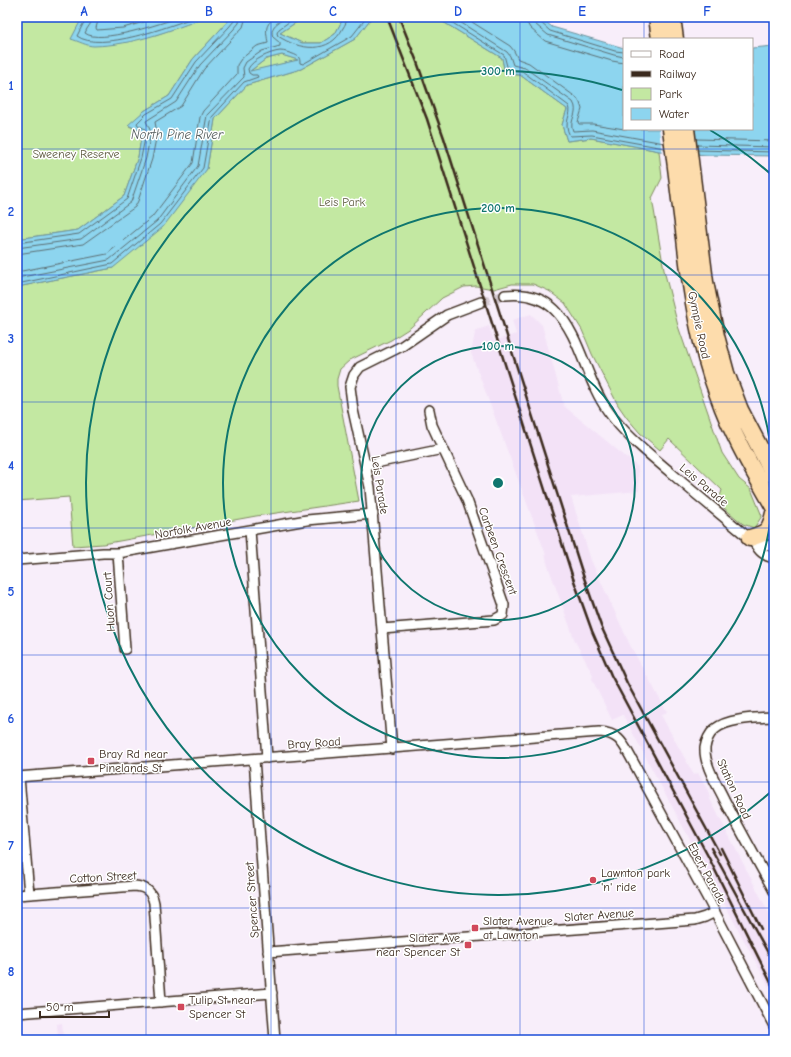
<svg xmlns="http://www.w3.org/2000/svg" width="791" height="1057" font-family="'Comic Neue',sans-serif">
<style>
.built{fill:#f3e2f7}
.green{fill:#c3e8a2;stroke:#7f8960}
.water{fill:#8dd5ef;stroke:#6c919b;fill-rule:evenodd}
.pier{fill:#f8eefa}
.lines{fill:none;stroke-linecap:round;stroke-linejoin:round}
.shore{stroke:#5c6e72;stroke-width:1}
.street-tunnel{stroke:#d2c7ce;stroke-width:9;stroke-dasharray:9 4.5;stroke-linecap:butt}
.street-casing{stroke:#3b2a1e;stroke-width:12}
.highway-casing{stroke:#3b2a1e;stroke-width:19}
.street{stroke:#fff;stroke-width:9}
.highway{stroke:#fddcac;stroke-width:16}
.rail{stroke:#3b2a1e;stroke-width:2.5}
.grid{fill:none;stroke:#1d4ed8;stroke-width:1;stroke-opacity:0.55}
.ring{fill:none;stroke:#0f766e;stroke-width:2}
.poi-dot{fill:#d1495b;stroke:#fff;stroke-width:1.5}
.labels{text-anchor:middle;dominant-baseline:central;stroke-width:3;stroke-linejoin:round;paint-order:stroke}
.park-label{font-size:12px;fill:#5d5a3f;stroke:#fff}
.street-label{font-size:12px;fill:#3b2a1e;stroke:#fff}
.poi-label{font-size:12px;fill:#3b2a1e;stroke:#fff;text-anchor:start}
.water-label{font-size:13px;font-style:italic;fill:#545d5d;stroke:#fff}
.centre{fill:#0f766e;stroke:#fff;stroke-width:2}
.ring-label{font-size:12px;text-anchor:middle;font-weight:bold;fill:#0f766e;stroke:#fff;stroke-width:3;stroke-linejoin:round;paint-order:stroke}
.neatline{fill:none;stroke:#1d4ed8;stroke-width:1.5}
.grid-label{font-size:13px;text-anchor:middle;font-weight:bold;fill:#1d4ed8}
</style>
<rect width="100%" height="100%" fill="#f8eefa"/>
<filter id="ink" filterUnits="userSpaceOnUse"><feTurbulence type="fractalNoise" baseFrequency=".025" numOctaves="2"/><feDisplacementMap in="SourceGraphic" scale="8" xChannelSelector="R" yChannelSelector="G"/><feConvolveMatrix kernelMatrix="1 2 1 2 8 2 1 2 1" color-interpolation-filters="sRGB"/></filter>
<g filter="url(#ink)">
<path class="built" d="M 531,314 L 542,325 L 564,406 L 638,467 L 639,491 L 571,497 L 591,560 L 630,645 L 667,712 L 661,715 L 694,775 L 698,773 L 708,791 L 710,799 L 774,923 L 774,996 L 623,715 L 612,720 L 592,679 L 593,675 L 575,641 L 547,563 L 545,552 L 471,353 L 475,333 L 474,331 L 489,326 L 494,341 L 516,334 L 512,320 Z
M 62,1023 L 64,1040 L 58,1040 L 57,1024 Z"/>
<path class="green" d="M 17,17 L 87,17 L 80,20 L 155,35 L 207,17 L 232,17 L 193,59 L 169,96 L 144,111 L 129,126 L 142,132 L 138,157 L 124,196 L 78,230 L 17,239 Z
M 304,17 L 344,17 L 335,34 L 321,43 L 302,43 L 280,33 Z
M 372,17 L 435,17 L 502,58 L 505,74 L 520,75 L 567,109 L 562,125 L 567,141 L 591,138 L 639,147 L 659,151 L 662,178 L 652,198 L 664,270 L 678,326 L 722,453 L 739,479 L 751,489 L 762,516 L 754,528 L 743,524 L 718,503 L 722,490 L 669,439 L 660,450 L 640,433 L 627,418 L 618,405 L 592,354 L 582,330 L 565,303 L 549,291 L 533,284 L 512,284 L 494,289 L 476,286 L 464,287 L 442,298 L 410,328 L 391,340 L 350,360 L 340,369 L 337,379 L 337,386 L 359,501 L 256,516 L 103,544 L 73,546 L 69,497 L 17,501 L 17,287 L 113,268 L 207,169 L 215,119 L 247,85 L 301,69 L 355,39 Z
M 282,55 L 299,60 L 249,72 L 266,59 Z"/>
<path class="water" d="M 87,17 L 207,17 C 171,30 134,45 94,46 C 87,46 78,41 71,39 L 81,20 Z
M 232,17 L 304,17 L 280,33 L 302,43 L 321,43 L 335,34 L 344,17 L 372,17 L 355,39 L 301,69 L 247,85 L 215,119 L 207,169 L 163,227 L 113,268 L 17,287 L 17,239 L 78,230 L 124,196 L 138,157 L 142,132 L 128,125 L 144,111 L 169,96 L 193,59 ZM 282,55 L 298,60 L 250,71 L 266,59 Z
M 435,17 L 540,17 L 552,27 L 624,48 L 624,129 L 752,129 L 752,48 L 774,46 L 774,156 L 707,155 L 659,151 L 639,147 L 591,138 L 567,141 L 562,125 L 567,109 L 520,75 L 505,74 L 502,58 Z"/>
<path class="pier" d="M 659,129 L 678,129 L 681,155 L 662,154 Z"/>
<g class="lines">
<path class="shore" d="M 88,17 L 87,20 L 83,24 L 77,36 C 100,53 170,26 195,17
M 93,17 C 92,24 87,27 85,33 C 99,45 162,23 180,17
M 99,17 L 96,28 L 97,30 L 123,28 L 161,17
M 296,17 L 279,29 L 277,33 L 278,36 C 299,50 330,55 343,28 C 345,25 347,21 348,17
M 443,17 L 504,55 L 508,70 L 522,71 L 569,106 C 573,115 562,121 570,136 L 592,135 L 664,148
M 452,17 L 507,52 L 510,56 L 513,65 L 525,68 L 573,102 C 580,113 568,120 573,131 L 592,130 L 664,143
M 464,17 L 510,46 L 514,51 L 518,59 L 529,63 L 577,98 L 580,103 L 582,109 L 578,122 L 579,124 L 593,124 L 624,129
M 527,17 L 527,23 L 530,28 L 545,41 L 612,61 L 624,63
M 533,17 L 535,24 L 548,35 L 614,55 L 624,57
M 538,17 L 539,21 L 550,31 L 615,51 L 624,52
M 696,139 L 774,141
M 697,145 L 774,147
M 698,150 L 774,152
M 17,243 L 79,234 L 127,199 L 141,158 L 146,133 L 145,129 L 138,125 L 137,123 L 146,114 L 172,99 L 196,62 L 229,27 L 234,21 L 235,17
M 17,248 L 81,239 L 131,202 L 146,158 L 151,132 L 146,121 L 176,102 L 200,65 L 233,30 L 239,23 L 240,17
M 17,254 L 83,244 L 135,207 L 138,201 L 152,159 L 157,133 L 155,122 L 181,106 L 204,69 L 243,27 L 246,17
M 17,272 L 107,254 L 152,217 L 193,163 L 200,117 L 203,111 L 237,74 L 237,65 L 241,59 L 257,46 L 268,43 C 266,30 264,25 276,17
M 17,278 L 109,260 L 157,221 L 198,166 L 207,115 L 244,77 L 243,68 L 246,62 L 262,51 L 280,46 L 280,43 L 273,37 C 269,26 279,22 287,17
M 17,284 L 112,264 L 160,224 L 203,168 L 212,117 L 244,82 L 258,77 L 257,75 L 252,75 L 249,73 L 248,69 C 252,60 270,52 280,51 C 285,51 289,53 293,54 C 298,56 300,57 300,63 L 303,64 L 352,36 L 367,17"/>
<path class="street-tunnel" d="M 481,302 L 505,295"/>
<g class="street-casing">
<path id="street" d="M 505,295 C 523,293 541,296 555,310 C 581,336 586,381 608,411 C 625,435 648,453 670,472 C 698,496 726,519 754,542 C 759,551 764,556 774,558
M 366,465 L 443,449
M 250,530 L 267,758
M 754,542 L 774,547
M 118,553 L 125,649
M 17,560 L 103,553 L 118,553 L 307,520 L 373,514
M 382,629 L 494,620 L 503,615 L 504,605 L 467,500 L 432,425 L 429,410
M 774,717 C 757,718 728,718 715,729 C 710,733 706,741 705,748 C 704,765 717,784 724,799 C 740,830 757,860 774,891
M 392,749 L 370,487 L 353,410 L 350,387 L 354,375 L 360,367 L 402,346 L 447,315 L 481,302
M 254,759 L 275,1040
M 17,777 L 599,732 C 617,733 622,741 630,756 L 709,901 L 774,1026
M 19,777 L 29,894
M 17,895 L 135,886 C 146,887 152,892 154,903 L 161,1002
M 268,952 L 695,920 L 705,917 L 715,912
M 17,1013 L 272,993"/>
</g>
<g class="highway-casing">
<path id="highway" d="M 657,17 L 660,39
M 672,17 L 675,39
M 671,129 C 676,165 680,202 685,238 C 691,292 699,344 718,395 C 732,435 753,470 774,507
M 686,129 L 705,282 L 716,336 L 726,373 L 740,410 L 774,475
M 750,538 C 767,533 770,531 774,513"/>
</g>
<use href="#street" class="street"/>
<use href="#highway" class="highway"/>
<path class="rail" d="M 387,17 L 427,119 L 573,578 L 592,631 L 611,675 L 709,858 L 774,989
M 399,17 L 417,62 L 444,138 L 583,575 L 601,626 L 627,683 L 720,854
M 711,848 L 774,964
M 721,848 L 761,929"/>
</g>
</g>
<path class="grid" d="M 146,17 L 146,1040M 271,17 L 271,1040M 396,17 L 396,1040M 520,17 L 520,1040M 644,17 L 644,39M 644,129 L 644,1040M 17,149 L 774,149M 17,275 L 774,275M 17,402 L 774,402M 17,528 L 774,528M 17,655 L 774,655M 17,782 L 774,782M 17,908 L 774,908"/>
<g class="ring">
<circle cx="498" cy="483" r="137"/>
<circle cx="498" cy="483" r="275"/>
<path d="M774 789A412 412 0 1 1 622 90M710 130A412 412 0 0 1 774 177"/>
</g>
<g class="poi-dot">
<rect x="87" y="757" width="8" height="8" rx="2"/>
<circle cx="593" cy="880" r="4"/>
<rect x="471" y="924" width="8" height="8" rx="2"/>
<rect x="464" y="941" width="8" height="8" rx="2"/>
<rect x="177" y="1003" width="8" height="8" rx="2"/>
</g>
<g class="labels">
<g class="park-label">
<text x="76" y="154">Sweeney Reserve</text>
<text x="342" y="202">Leis Park</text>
</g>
<g class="street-label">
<text transform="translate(699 325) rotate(78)">Gympie Road</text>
<text transform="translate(380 485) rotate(81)">Leis Parade</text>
<text transform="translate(704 485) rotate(40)">Leis Parade</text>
<text transform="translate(193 528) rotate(-10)">Norfolk Avenue</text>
<text transform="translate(498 551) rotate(70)">Carbeen Crescent</text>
<text transform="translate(109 602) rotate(-94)">Huon Court</text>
<text transform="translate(314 743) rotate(-4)">Bray Road</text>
<text transform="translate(734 789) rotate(65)">Station Road</text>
<text transform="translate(707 873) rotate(62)">Ebert Parade</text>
<text transform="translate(103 877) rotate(-3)">Cotton Street</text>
<text transform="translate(252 900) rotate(-94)">Spencer Street</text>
<text transform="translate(599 915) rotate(-4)">Slater Avenue</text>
</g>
<g class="poi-label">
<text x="99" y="754">Bray Rd near<tspan x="99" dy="14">Pinelands St</tspan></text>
<text x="601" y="873">Lawnton park<tspan x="601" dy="14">'n' ride</tspan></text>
<text x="483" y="921">Slater Avenue<tspan x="483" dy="14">at Lawnton</tspan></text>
<text x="460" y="938" text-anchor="end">Slater Ave<tspan x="460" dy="14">near Spencer St</tspan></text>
<text x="189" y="1000">Tulip St near<tspan x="189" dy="14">Spencer St</tspan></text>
</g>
<g class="water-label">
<text x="177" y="134">North Pine River</text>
</g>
</g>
<circle cx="498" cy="483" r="6" class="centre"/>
<g class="ring-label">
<text x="498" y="75">300 m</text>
<text x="498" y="212">200 m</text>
<text x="498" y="350">100 m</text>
</g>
<rect width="791" height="1057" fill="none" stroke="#fff" stroke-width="44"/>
<rect x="623" y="38" width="130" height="92" fill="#ffffff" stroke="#b1aaa5"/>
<rect x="631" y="51" width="20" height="6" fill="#ffffff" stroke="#b1aaa5"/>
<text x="659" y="58" font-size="12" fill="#3b2a1e">Road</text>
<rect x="631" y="71" width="20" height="6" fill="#3b2a1e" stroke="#b1aaa5"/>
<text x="659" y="78" font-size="12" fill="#3b2a1e">Railway</text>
<rect x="631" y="88" width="20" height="12" fill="#c3e8a2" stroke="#b1aaa5"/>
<text x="659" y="98" font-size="12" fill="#3b2a1e">Park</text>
<rect x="631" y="108" width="20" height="12" fill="#8dd5ef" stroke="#b1aaa5"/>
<text x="659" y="118" font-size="12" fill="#3b2a1e">Water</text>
<path d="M40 1011v6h69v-6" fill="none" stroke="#3b2a1e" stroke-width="2"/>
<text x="46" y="1011" font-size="12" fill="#3b2a1e" stroke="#ffffff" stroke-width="3" paint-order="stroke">50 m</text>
<rect x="22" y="22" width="747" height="1013" class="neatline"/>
<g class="grid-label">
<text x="84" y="16">A</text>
<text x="209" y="16">B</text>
<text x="333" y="16">C</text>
<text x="458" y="16">D</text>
<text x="582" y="16">E</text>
<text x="707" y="16">F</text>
<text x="11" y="90">1</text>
<text x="11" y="216">2</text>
<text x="11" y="343">3</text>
<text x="11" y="470">4</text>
<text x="11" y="596">5</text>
<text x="11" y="723">6</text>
<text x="11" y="850">7</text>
<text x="11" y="976">8</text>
</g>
</svg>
